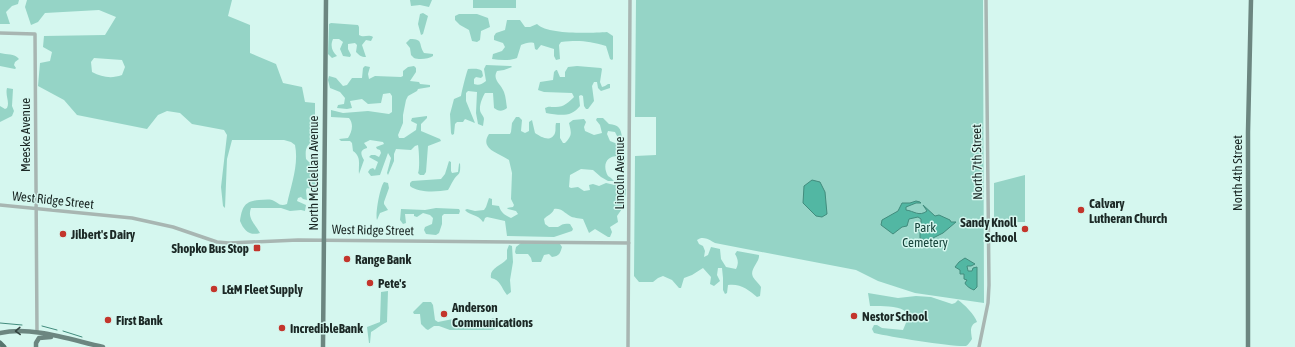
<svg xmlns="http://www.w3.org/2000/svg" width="1295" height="347" font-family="'Asap Condensed',sans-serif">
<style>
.green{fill:#95d4c6;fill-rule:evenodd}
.water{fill:#52b7a3;stroke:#428c7d}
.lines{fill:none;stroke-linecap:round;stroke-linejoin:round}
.stream{stroke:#428c7d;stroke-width:1}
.minor{stroke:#a8b6b2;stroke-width:3.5}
.major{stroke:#6c8680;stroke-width:4.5}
.highway{stroke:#57756e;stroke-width:5}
.oneway{stroke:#334440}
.poi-dot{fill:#c3352c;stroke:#d5f7ef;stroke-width:1.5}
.labels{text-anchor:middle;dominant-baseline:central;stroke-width:3;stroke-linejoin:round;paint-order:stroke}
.street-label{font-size:13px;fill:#1b2825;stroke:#d5f7ef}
.poi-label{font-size:13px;font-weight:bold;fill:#1b2825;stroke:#d5f7ef;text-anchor:start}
.park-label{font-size:13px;fill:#19463d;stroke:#d5f7ef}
</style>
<rect width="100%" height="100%" fill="#d5f7ef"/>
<path class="green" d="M 0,0 L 19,0 L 18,4 L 12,6 L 6,12 L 10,24 L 0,24 Z
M 27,0 L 232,0 L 228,16 L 250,25 L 250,53 L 276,64 L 283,83 L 302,87 L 305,102 L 315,103 L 315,140 C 306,145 305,149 306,159 L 309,162 L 317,164 C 322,170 317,176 315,182 L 317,186 L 317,190 L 307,188 L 306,190 L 307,200 L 303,199 L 301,197 L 298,198 L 297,201 L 306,205 L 305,211 L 301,210 L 290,211 L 281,208 L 251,208 C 247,218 255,224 260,233 C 250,236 244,231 240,221 C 242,208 244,201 259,200 C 263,200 268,199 272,200 C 278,202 279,207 287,204 C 291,185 299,165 295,145 L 291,142 L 284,140 L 232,140 L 227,159 L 225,208 L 223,206 L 221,187 L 227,135 L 224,130 L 192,124 L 180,113 L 167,111 L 158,115 L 147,129 L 77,115 L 64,100 L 38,86 L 40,63 L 50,61 L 52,52 L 43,47 L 44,36 L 105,35 L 116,17 L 99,10 L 45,13 L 38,22 L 31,25 L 25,7 ZM 94,58 L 122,60 L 125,67 L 122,75 C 111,79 102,77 92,72 L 91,62 Z
M 410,0 L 432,0 L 429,7 L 420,5 L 411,6 Z
M 473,0 L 516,0 L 516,8 L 473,8 Z
M 636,0 L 983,0 L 984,303 L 915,293 L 878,281 L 856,270 L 715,243 C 710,240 703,235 697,240 L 699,244 L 703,246 L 705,251 L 704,257 L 708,255 L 711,247 L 720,249 L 721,259 L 726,267 L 736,269 C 739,263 738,259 735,254 L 737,251 L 759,255 C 760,262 749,269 753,277 C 755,280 759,284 761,287 L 760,296 L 757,297 C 749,290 740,283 728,285 L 727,293 L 725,294 L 723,290 L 723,278 L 722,268 L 718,268 L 717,275 L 720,281 L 714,286 L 710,284 L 711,277 L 703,268 L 692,275 L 684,278 L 681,288 L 679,288 L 672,280 L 663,276 L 658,278 L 653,282 L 639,282 L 634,276 L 635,156 L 656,155 L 656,117 L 635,117 Z
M 423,13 L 428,16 L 423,34 L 421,35 L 418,24 L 420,14 Z
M 459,14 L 477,14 L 488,18 L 490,27 L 481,31 L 480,40 L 477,42 L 472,41 L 469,30 L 460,25 L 455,20 L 455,16 Z
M 507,20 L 520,20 L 525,27 L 530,27 L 537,24 C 548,35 591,33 607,32 L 613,36 L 613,59 L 612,60 L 610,59 L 606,46 C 589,41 579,40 561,42 L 559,45 L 560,59 L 556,60 L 554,56 L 554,49 L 541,45 L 537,50 L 535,49 L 534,43 C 529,42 526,43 521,45 L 517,58 C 509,61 500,60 492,59 L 493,54 L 502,51 L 505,47 L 503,43 L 494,40 L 494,36 L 496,33 L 505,30 Z
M 331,23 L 358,25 L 359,27 L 359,35 C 364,38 368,34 373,37 L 371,41 L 366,40 L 362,45 L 366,57 C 361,57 359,55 356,52 L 357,45 L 355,43 L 348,44 L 348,49 L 351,55 L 350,57 L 343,56 L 340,49 L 343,42 L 339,39 L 333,39 C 330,46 332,51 337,56 L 332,58 L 328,54 L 329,24 Z
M 410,39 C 424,39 418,44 424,53 L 433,54 L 433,56 C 429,59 419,60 414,58 L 411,55 L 410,48 L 406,43 Z
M 0,53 C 7,55 14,53 19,59 L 15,62 L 14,65 L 16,68 L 15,69 L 0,66 Z
M 486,65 L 511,66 L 512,67 L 504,70 L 497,71 C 492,80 501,84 504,92 C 506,97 506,103 507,108 C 502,112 498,111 494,108 L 493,93 L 485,93 C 482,98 478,108 481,113 C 482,115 484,117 484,119 L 483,126 L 478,124 L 476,113 L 477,92 L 468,91 L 466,93 L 466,101 L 475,123 L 465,119 L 463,122 L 457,122 L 455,124 L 454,134 L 452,135 L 451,133 L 450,114 L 454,99 L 461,96 C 462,90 466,74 468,69 C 474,69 478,68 482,71 L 483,76 L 481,78 L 476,77 L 474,79 L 474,84 C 479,86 482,84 486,81 L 484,69 Z
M 365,66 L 370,67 L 368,74 L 369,79 L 375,76 L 401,77 L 403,76 L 403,71 L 408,67 L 414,66 L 416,68 L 416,72 L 410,81 L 419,82 L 420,84 L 430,85 L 430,87 L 418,89 L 417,91 L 408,96 L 406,100 L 403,115 L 403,123 L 398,135 L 399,138 L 404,138 L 416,130 L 417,124 L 411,121 L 412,118 L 427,116 L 427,118 L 421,124 L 421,131 L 440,139 L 441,141 L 428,146 L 426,172 L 424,175 L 420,175 L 418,173 C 420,169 419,150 418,145 L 415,146 L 411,150 L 396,149 L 394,154 L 394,161 L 388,175 L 387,173 L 391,158 L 388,153 L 380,175 L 371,176 L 368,172 L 370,169 L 373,168 L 375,170 L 378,162 L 369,157 L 371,155 L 375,155 L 379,157 L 381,153 L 380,150 L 377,149 L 376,147 L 384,144 L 383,142 L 370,140 L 364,143 L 367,147 L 367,148 C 359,150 361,155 364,160 L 359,174 C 358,165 362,157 353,151 L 352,143 L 350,141 L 341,141 L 339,139 L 348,138 C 352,132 354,124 349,118 L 331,117 L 331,110 L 343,113 L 368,111 L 389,114 L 392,112 L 392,96 L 390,93 L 383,94 L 381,103 L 368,104 L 362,99 L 350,101 L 352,108 L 347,109 L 337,108 L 338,105 L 344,104 L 345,98 L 340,92 L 330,88 L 328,80 L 329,76 L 336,78 L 343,86 L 347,85 L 352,78 L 362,78 L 363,68 Z
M 577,66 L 601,68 L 602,69 L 600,82 L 602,87 L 605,86 L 608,84 L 610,84 L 610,88 L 601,91 L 598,88 L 597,82 L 594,82 L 592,86 L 594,101 L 588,109 L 586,109 L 584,106 L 583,96 L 581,95 L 579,96 L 580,106 C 571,118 559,115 546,113 L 545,108 C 549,106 550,107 554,107 C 563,108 569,102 574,97 L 572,93 L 544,92 L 538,90 L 540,82 L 553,80 L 554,72 L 556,70 L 557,70 L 560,77 L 565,77 L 565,72 L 568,67 Z
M 7,88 L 13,89 L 12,106 L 14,111 L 12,116 L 0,122 L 0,106 L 5,109 L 7,108 C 10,102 5,96 7,88 Z
M 516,117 L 519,117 L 522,120 L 521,131 L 525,133 L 529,131 L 529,122 L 532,120 L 535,133 C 541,137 551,143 555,133 C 556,130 555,127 556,123 L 560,123 L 560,138 L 563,143 L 565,143 C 573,135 571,132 569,123 L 573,120 L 584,119 L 586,122 L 584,127 L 585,131 L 594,135 L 602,133 L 600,125 L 596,120 L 597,118 L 603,118 L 609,124 C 619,125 621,128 622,138 L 618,138 L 615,132 L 608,131 L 607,134 L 610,141 L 620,145 L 624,149 L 625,161 L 624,170 L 621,169 L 620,156 C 606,155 602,165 608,176 L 611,178 L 614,181 L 608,181 L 601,177 L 593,170 L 581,169 L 570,175 L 569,187 L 571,188 L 578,187 L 584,191 L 590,190 L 589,185 L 593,184 L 599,186 L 606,183 L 624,187 L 626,190 L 624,206 L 617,216 L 618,222 L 610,227 L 612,232 L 610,237 L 608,237 L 595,229 L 589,233 L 583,219 C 579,218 573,218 570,216 C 564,213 562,208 554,209 C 553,214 547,215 544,219 L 545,224 L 549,227 L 558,227 C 562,224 565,223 570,224 L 573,229 L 572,231 L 554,237 L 507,236 L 505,221 L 487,217 L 485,218 L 484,221 L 483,222 C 478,214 470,216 465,210 L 467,209 L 475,211 L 484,210 L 486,207 L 489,198 L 492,199 L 492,205 L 499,206 C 501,213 505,215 511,218 L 518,214 L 516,211 L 508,209 L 507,208 L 513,207 L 514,205 L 511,199 L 512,173 L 509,160 C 499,153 479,149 489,134 L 510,134 L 511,132 L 512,123 Z
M 449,161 L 451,162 L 451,171 L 452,173 L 458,172 L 459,164 L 460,163 C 461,177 458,172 453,181 C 451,184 450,187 448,190 C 437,192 418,193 410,186 L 410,183 L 412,181 L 441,179 L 445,174 Z
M 1025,175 L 1025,222 L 994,222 L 994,183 Z
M 384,182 L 388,183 L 389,188 L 384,202 L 384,204 L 388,210 L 380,213 L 377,220 C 375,214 380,187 384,182 Z
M 436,208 L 459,209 L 460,211 L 459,214 L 444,214 L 442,216 L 442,224 L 439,233 L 436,235 L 426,234 L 424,230 L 425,227 L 432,224 L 433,218 L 430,215 L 423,213 L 417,217 L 414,216 L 414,214 L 405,214 L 406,223 L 403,224 L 400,220 L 401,209 L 425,210 Z
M 521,243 L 560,244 L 562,247 C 560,254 559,256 552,257 L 549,254 L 544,255 L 541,262 L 532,262 L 531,258 L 528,254 L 516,254 L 515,252 L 516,247 Z
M 509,245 L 512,246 L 513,262 L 510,280 L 511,292 L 507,295 C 501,288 501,280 491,278 C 489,268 501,266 507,259 L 507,250 Z
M 388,291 L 387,322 C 380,325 377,329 371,332 L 370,343 L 369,343 L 367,327 L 380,322 L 381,292 Z
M 868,293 L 898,298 L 916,296 L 931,297 L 952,304 L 955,303 L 958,300 C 964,304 975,315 977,322 C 969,325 971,332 972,339 C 970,342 968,345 966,346 C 953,347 891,337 874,333 L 872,329 L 874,325 L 877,325 L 882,328 L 903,330 L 908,318 C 907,316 907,313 906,312 C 900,305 877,306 870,306 Z
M 423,302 L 431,302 L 433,305 L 435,320 L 438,322 L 458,318 L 464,323 L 483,323 L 493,318 L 497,320 L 496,327 L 495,329 L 492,330 L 450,330 L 439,326 L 434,326 L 428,330 L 426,329 L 421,324 L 420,314 L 414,314 L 413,312 Z"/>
<path class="water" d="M 812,180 L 820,182 L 825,192 L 827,214 L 822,217 L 816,216 L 803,203 L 804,186 Z
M 916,201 L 920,202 L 921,203 L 916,203 L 906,207 L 906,210 C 914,211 919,217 927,211 L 923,205 L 935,216 L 939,215 L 950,220 L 951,222 L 956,222 L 943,233 L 927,241 L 920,238 L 920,231 L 916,228 L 921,223 L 921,219 L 918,217 L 909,219 L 907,226 L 902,227 L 893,234 L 881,225 L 882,220 L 898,211 L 902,203 L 910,203 Z
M 965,258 L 975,264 L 971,266 L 967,266 L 968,271 L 972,271 L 973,268 L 977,267 L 977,287 L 974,290 C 971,289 966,286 965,283 L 967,280 L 964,279 L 964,274 L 960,274 L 960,270 L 955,267 L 959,262 Z"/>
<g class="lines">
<path class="stream" d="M 0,323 L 22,325
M 42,326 L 57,330
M 63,331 L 82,337"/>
<path class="minor" d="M 0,33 L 35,34 L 37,332
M 0,205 L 132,218 L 173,227 L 217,242 L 229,243 L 298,240 L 629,243
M 628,347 L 630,0
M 979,347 L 988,303 L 989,285 L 986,0"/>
<path class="major" d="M 0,333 C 33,326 71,340 103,347
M 36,347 L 36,343 L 39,338 L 51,337
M 323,347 L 326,0
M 1248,347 L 1248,132 L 1251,0"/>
<path class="highway" d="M 0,343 L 4,347"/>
</g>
<defs><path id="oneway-chevron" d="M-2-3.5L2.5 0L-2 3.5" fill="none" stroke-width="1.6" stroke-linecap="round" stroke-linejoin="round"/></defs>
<use class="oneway" href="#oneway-chevron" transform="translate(18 331) rotate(178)"/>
<g class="poi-dot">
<circle cx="1081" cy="210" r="4"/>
<circle cx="1025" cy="229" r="4"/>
<circle cx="63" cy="234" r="4"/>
<rect x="253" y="244" width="8" height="8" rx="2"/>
<circle cx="347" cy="259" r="4"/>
<circle cx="370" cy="283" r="4"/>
<circle cx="214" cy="289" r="4"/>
<circle cx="444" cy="314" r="4"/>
<circle cx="854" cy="316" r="4"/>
<circle cx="108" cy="320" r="4"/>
<circle cx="282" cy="328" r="4"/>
</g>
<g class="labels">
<g class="street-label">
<text transform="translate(25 135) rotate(-90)">Meeske Avenue</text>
<text transform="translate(977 162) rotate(-91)">North 7th Street</text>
<text transform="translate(313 173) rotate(-90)">North McClellan Avenue</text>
<text transform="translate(619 173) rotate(-90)">Lincoln Avenue</text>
<text transform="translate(1237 173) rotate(-90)">North 4th Street</text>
<text transform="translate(53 200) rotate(6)">West Ridge Street</text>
<text transform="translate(373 230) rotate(1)">West Ridge Street</text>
</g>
<g class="poi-label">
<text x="1089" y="203">Calvary<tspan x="1089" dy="15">Lutheran Church</tspan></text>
<text x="1017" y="222" text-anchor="end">Sandy Knoll<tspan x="1017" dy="15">School</tspan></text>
<text x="71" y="234">Jilbert's Dairy</text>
<text x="249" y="248" text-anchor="end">Shopko Bus Stop</text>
<text x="355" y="259">Range Bank</text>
<text x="378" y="283">Pete's</text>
<text x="222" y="289">L&amp;M Fleet Supply</text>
<text x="452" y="307">Anderson<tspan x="452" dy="15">Communications</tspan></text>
<text x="862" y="316">Nestor School</text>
<text x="116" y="320">First Bank</text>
<text x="290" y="328">IncredibleBank</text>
</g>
<g class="park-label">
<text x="925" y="227">Park<tspan x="925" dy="15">Cemetery</tspan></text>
</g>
</g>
</svg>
